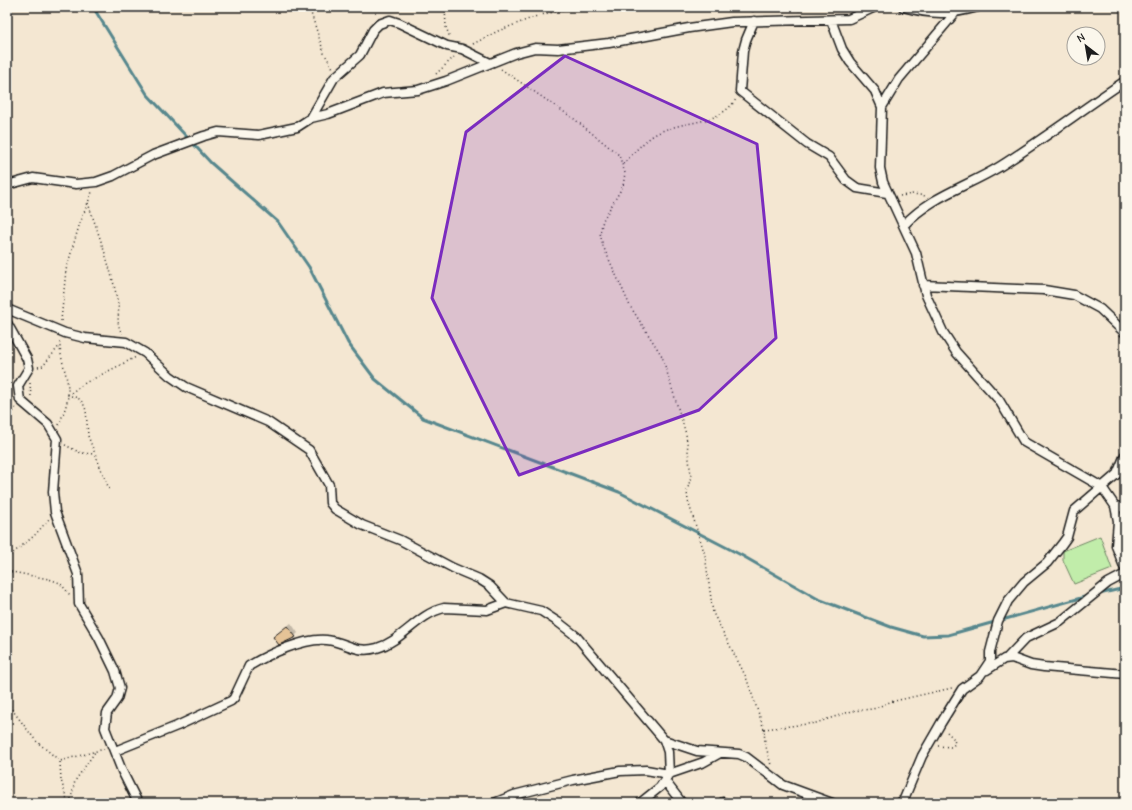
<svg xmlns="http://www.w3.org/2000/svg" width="1132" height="810" font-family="'Comic Neue',sans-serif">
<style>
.green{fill:#c1edaa;stroke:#6e8463}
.shadow{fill:#0003}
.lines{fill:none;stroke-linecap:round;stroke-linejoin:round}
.stream{stroke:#57878d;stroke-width:3}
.building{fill:#e5c397;stroke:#1c1c1c}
.minor-casing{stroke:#1c1c1c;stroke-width:11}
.path{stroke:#1c1c1c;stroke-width:1.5;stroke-dasharray:1 3;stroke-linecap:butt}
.minor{stroke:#fbf7ec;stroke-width:8}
.marked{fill:#7b2cbf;fill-opacity:0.2;stroke:#7b2cbf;stroke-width:3;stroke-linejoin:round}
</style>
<rect width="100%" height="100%" fill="#f4e7d2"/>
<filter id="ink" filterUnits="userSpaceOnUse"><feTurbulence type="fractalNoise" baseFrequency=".025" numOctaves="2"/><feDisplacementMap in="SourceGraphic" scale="8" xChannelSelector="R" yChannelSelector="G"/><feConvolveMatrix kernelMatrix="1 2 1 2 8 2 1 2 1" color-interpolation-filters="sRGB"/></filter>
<g filter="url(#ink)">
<path class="green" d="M 1100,536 L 1112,569 L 1074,584 L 1063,560 L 1063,551 Z"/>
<path class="shadow" d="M 291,623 L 298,633 L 295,636 L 274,637 Z"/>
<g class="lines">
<path class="stream" d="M 93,7 L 147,94 L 211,163 L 278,222 L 309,267 L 348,343 L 375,379 L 423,418 L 619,492 L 741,555 L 818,599 L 891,627 L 923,636 L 948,635 L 1088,596
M 1099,594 L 1125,588"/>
</g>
<path class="building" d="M 287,626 L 296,637 L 279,645 L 273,637 Z"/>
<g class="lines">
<g class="minor-casing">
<path id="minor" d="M 903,7 C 932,15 950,15 978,7
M 831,20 L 842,49 L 850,62 L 875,91 L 882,107 L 880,168 L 883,182 L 916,253 L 926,295 L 943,332 L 956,352 L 999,400 L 1024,442 L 1102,487 L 1115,506 L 1118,521 L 1116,546 L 1125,569
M 754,21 L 746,40 L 743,51 L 740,91 L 807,144 L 829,157 L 846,180 L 857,188 L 887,193
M 882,107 L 899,79 L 955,13
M 311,118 L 334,78 L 360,55 L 373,30 L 379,24 L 390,20 L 399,23 L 447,46 L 462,49 L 490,63
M 7,185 L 33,178 L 76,184 L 96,182 L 113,176 L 153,155 L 204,136 L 218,132 L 259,135 L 297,127 L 311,118 L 328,114 L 383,93 L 418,90 L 446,81 L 516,53 L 535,48 L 558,49 L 609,43 L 689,28 L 732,22 L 849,19 L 875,7
M 904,225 C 931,196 966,187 999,167 C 1042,140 1083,109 1125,81
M 923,285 L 1044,290 L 1074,295 L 1100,309 L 1125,333
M 7,309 L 65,333 L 85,338 L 126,342 L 145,353 L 170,376 L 186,387 L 268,422 L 309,450 L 329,485 L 330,503 L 335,509 L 362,525 L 400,540 L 453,568 L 479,579 L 490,586 L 506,603 L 541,611 L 558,622 L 576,636 L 664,740 L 697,751 L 739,754 L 746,757 L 783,785 L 832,803
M 7,323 L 27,359 L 29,368 L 18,386 L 20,400 L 48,424 L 57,439 L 53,492 L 55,512 L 78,574 L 79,604 L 99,638 L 115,671 L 120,688 L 117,699 L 107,713 L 105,728 L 122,771 L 138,803
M 1115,506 L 1125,508
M 1007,658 L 1026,638 L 1060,622 L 1108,583 L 1125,574
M 987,670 L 1004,659 L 1012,658 L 1031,665 L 1044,667 L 1125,674
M 115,751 L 177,726 L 231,701 L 234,698 L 249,666 C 267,655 305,637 327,640 C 346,642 356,654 377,648 C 402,641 418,614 444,608 L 487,610 L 506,603
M 665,781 L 682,803
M 723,802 L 723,803
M 494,803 L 514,795 L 573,780 L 620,771 L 646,770 L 669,774 L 668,752 L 664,740
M 640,803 L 660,787 L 669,774 L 704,762 L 720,753
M 900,803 L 904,799 L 922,756 L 941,723 L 962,689 L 980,676 L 990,661 L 990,652 L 998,621 L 1008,601 L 1024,582 L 1047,563 L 1062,544 L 1067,537 L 1074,511 L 1117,474 L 1125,455"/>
</g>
<path class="path" d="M 309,7 L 324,53 L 333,68
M 445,7 L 446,27 L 450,38
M 752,7 L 753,13
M 796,7 L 801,12
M 473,44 L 498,31 L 537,16 L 574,7
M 501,69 L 573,118 L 619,155 L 625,173 L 623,186 L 603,220 L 600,233 L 603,246 L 630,306 L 662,356 L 686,434 L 691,476 L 687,492 L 688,501 L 705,555 L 713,613 L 746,677 L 764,729 L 765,743 L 771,765
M 436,74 L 454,57
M 623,164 C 634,153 644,140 658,133 C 684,119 718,127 736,99
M 900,196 L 913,194 L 926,196
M 88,203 C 99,236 112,270 118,304 C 120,317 115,320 122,334
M 61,321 L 66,270 L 79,226 L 92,192
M 38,367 L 43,366 L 60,345
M 30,383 L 31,397
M 7,401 L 12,401
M 7,422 L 16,407
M 59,425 C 62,416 68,404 68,394 C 69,376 59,359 60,341
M 65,445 L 81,453 L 94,454
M 109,489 L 88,436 L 86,410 L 83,403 L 78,398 L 68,395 L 85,383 L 136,357
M 7,558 L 34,536 L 49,519
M 7,571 L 49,579 L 60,583 L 70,595
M 7,703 L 36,741 L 60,761 L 104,749
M 764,729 L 816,723 L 852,711 L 873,709 L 890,702 L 952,688
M 938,746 L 951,747 L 955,744 L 954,739 L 946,731
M 60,762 L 61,780 L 68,803
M 70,803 L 75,781 L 95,752"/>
<use href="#minor" class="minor"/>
</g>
</g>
<path class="marked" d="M 565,56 L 757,144 L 776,338 L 699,410 L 519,475 L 432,298 L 466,132 Z"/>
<rect width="1132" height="810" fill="none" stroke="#fbf7ec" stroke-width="24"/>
<rect x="12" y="12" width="1108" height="786" fill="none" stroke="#1c1c1c" stroke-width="1.5" filter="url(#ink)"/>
<g transform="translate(1086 46) rotate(329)"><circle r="19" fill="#fbf7ec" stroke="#a29f99"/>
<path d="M0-3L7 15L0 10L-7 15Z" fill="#1c1c1c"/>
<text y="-6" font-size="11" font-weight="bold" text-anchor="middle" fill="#1c1c1c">N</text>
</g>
</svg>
